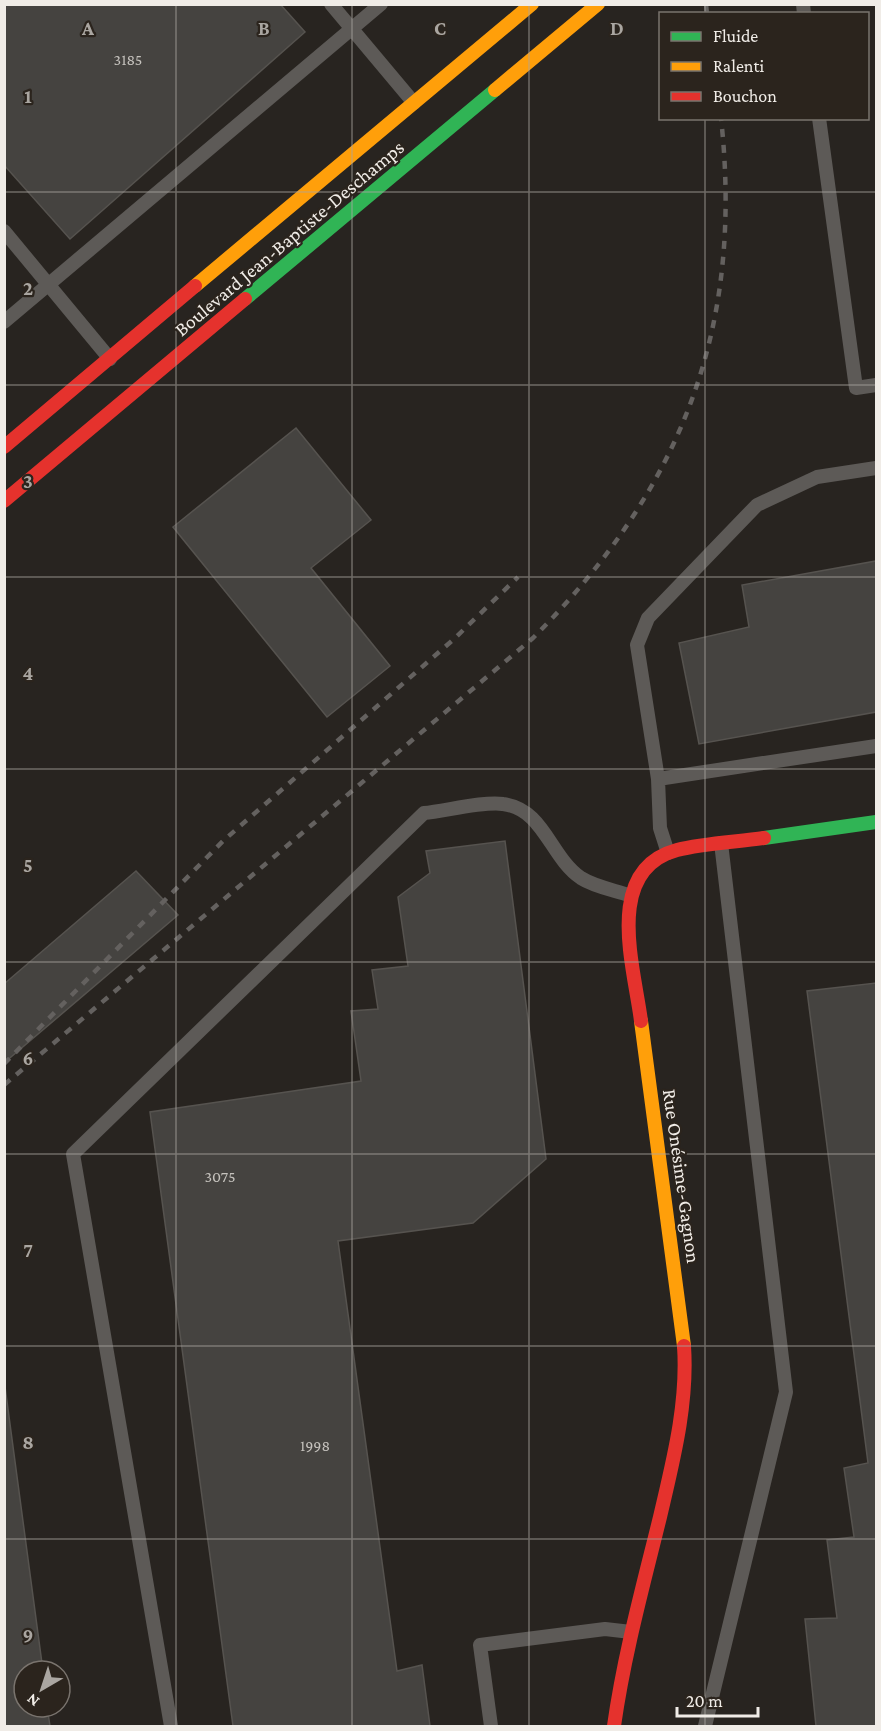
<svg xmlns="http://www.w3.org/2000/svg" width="881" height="1731" font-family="'Crimson Pro',serif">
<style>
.building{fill:#454340;stroke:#56534f;stroke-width:1.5}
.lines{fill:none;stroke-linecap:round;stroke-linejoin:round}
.lane{stroke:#5d5a57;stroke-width:14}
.fast{stroke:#30b455;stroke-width:14}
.slow{stroke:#ff9f0a;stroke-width:14}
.jam{stroke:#e5322d;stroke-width:14}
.rail{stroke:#64615f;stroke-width:4.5;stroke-dasharray:8 8;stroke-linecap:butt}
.grid{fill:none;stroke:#aaa6a1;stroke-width:1.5;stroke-opacity:0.55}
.labels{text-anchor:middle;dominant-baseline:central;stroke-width:4.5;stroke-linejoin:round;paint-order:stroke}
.number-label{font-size:16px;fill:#c5c2bd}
.street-label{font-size:20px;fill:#f0ece7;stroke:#2b241d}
.grid-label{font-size:20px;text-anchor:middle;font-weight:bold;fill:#aaa6a1;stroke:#2b241d;stroke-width:4.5;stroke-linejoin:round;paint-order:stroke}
</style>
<rect width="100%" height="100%" fill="#282420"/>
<path class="building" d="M 4,4 L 280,4 L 305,32 L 70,239 L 4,165 Z
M 296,428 L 371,520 L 311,568 L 390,666 L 327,717 L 173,527 Z
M 876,561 L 876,712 L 699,744 L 679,643 L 749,627 L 742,585 Z
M 505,841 L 546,1159 L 473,1223 L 338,1241 L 397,1671 L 422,1665 L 430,1726 L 233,1726 L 150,1112 L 361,1081 L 351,1011 L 378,1009 L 372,970 L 408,966 L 398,897 L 430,873 L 426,851 Z
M 136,871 L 178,915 L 4,1063 L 4,984 Z
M 876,983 L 876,1726 L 816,1726 L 805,1619 L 837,1618 L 827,1540 L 854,1537 L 844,1468 L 868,1463 L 807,991 Z
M 4,1379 L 43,1671 L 24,1671 L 24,1707 L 47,1707 L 50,1726 L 4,1726 Z"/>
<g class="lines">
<path class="lane" d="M 331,4 L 414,103
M 803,4 L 804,14
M 819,118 L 856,388 L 876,385
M 4,231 L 110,359
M 4,322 L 381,4
M 876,468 L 817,477 L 757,505 L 648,618 L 637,645 L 658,779 L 876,746
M 658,779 L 660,828 L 668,853
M 171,1726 L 73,1154 L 424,813 C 445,811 484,801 503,804 C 544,809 550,857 581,878 C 595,887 614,890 629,895
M 491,1726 L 480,1645 L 605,1629 L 631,1632
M 705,1726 L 786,1392 L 721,843"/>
<path class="fast" d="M 245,299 L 495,90
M 764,838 L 876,822"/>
<path class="slow" d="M 495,90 L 598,4
M 195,286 L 532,4
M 641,1021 L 684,1346"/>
<path class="jam" d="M 4,447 L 195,286
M 4,501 L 245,299
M 641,1021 C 634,966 603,870 677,850 C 704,843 736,842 764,838
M 614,1726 C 624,1655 643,1586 660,1517 C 673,1461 688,1404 684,1346"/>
<path class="rail" d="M 706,4 L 707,14
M 4,1064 L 223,841 L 454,639 L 518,577
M 4,1085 L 533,638 C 681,489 744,330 721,118"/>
</g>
<path class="grid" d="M 176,4 L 176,1726M 352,4 L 352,1726M 529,4 L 529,1726M 705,4 L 705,14M 705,118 L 705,1726M 4,192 L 876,192M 4,385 L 876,385M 4,577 L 876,577M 4,769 L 876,769M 4,962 L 876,962M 4,1154 L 876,1154M 4,1346 L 876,1346M 4,1539 L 876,1539"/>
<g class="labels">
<g class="number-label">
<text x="128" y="59">3185</text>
<text x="220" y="1176">3075</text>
<text x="315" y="1445">1998</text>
</g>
<g class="street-label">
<text transform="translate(289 238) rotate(-40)">Boulevard Jean-Baptiste-Deschamps</text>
<text transform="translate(682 1176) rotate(82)">Rue Onésime-Gagnon</text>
</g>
</g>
<g class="grid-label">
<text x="88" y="35">A</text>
<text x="264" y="35">B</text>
<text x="440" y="35">C</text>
<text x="617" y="35">D</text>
<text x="28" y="103">1</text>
<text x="28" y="295">2</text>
<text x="28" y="488">3</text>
<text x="28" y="680">4</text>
<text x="28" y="872">5</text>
<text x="28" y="1065">6</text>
<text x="28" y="1257">7</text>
<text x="28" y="1449">8</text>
<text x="28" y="1642">9</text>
</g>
<rect width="881" height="1731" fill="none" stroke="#f0ece7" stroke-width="12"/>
<rect x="659" y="12" width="210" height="108" fill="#2b241d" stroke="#7a746e" stroke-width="1.5"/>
<rect x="671" y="32" width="30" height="9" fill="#30b455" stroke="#7a746e" stroke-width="1.5"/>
<text x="713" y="42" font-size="18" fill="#f0ece7">Fluide</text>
<rect x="671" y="62" width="30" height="9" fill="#ff9f0a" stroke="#7a746e" stroke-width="1.5"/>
<text x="713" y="72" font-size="18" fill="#f0ece7">Ralenti</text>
<rect x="671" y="92" width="30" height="9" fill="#e5322d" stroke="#7a746e" stroke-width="1.5"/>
<text x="713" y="102" font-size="18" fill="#f0ece7">Bouchon</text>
<g transform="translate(42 1689) rotate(219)"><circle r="28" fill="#2b241d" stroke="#7a746e" stroke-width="1.5"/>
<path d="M0-4.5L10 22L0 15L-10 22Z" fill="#aaa6a1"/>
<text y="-9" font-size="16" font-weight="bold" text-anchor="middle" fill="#f0ece7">N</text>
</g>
<path d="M677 1707v9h81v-9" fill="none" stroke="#f0ece7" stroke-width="3"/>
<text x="686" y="1707" font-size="18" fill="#f0ece7" stroke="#2b241d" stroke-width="4.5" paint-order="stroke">20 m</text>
</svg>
